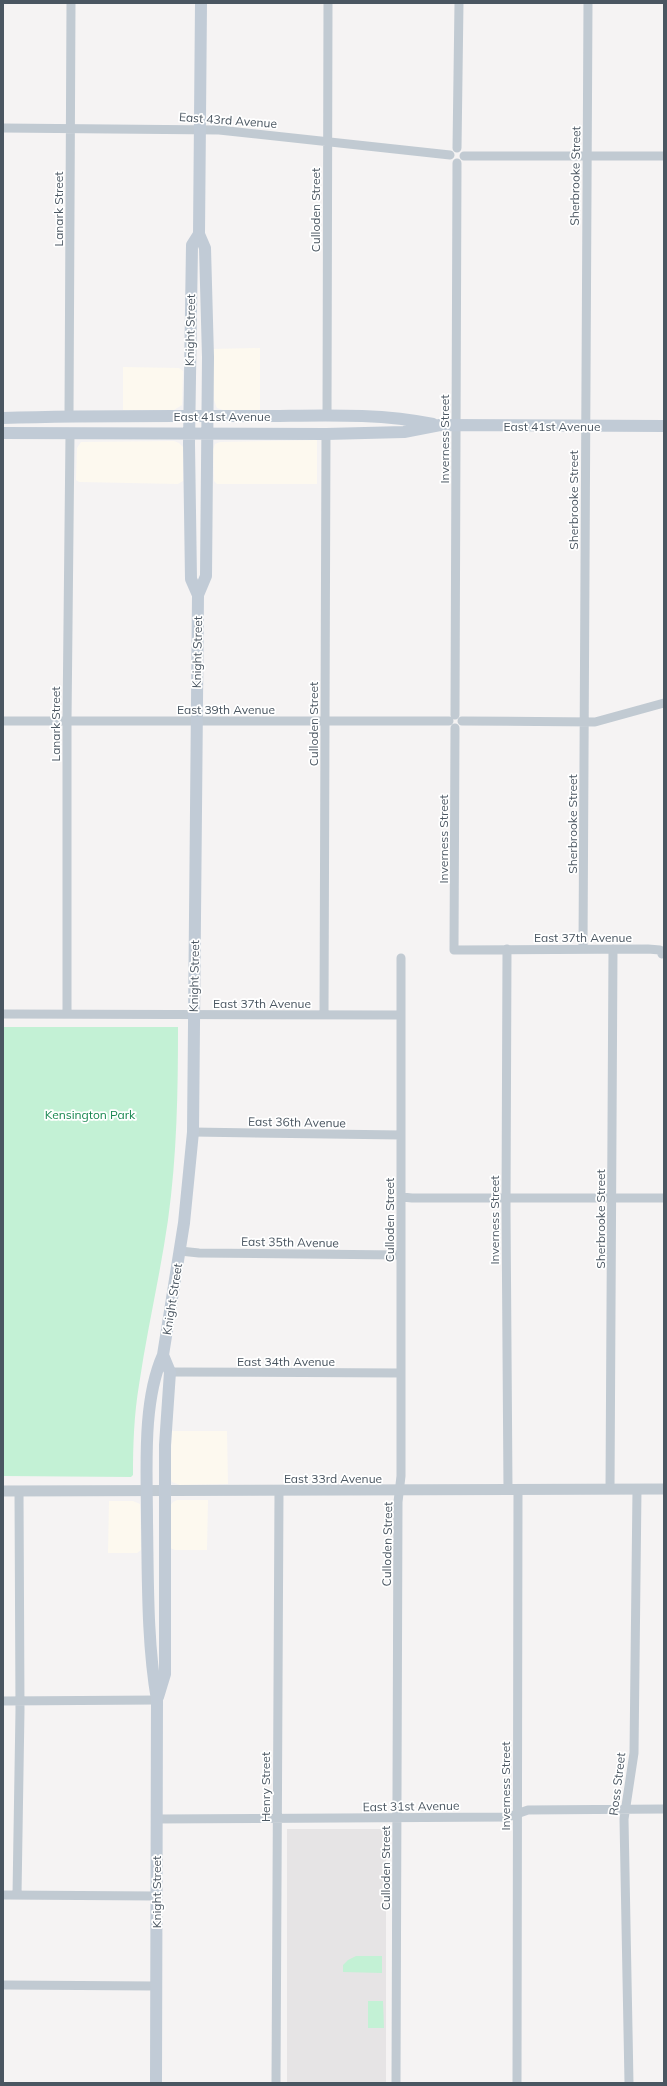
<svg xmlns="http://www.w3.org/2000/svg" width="667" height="2086" font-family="Mulish,sans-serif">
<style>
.commercial{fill:#fdf9ef}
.education{fill:#e6e4e5}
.green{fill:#c3f1d5}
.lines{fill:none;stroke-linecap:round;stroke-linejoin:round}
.minor{stroke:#c1cad2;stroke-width:9}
.tertiary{stroke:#c1cad2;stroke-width:11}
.secondary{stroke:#c1cbd6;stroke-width:12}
.labels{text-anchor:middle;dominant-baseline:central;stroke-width:3.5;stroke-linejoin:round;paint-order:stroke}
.street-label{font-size:12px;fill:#4a5661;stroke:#fff}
.park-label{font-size:12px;fill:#17864f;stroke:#fff}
</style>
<rect width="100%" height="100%" fill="#f5f3f3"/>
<path class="commercial" d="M 260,348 L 260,410 L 223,410 L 217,408 L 214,400 L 212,349 Z
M 123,367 L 179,368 L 183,371 L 182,405 L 174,410 L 123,410 Z
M 317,440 L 317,484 L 217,484 L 214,481 L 213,450 L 215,444 L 220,442 Z
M 174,441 L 179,443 L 183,447 L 183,481 L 178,484 L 79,482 L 76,480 L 77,448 L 81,442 Z
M 172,1431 L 227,1431 L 228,1484 L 180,1485 L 172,1482 L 170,1478 Z
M 177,1500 L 208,1500 L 207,1550 L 175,1550 L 170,1548 L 170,1506 L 173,1502 Z
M 109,1501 L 133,1501 L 140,1504 L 141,1550 L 137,1553 L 108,1553 Z"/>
<path class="education" d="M 287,1829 L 386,1829 L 386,2083 L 287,2083 Z"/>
<path class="green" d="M 3,1027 L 178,1027 C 178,1091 177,1156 168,1220 C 160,1276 147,1330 139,1385 C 134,1415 133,1445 133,1475 L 131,1477 L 3,1476 Z
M 356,1956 L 382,1956 L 382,1973 L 343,1972 L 343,1965 L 348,1960 Z
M 368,2001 L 383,2001 L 384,2028 L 368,2028 Z"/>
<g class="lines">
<path class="minor" d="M 3,128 L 219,130 L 450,155
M 457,148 L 459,3
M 464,156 L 664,156
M 69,416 L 71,3
M 327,416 L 328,3
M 455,715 L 457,163
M 3,721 L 449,721
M 462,721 L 595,722 L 664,703
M 455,728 L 454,950 L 648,949 L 660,950 L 662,954
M 507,949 L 506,1209 L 508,1490
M 583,949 L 588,3
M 3,1014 L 401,1015
M 67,1014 L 67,721 L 70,434
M 324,1015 L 326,434
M 193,1132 L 401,1135
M 402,1197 L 412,1198 L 664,1198
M 180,1251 L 199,1253 L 401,1255
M 170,1372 L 401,1373
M 610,1489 L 613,949
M 3,1701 L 157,1700
M 157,1819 L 508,1817 L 528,1810 L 664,1809
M 3,1895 L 156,1896
M 17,1895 L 20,1710 L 19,1491
M 3,1985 L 156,1986
M 276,2083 L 279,1492
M 396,2083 L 398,1502 L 401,1476 L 401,958
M 517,2083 L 518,1490
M 629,2083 L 624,1819 L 634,1753 L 637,1489"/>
<path class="tertiary" d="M 3,1491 L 664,1489"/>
<path class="secondary" d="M 3,418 C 87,415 171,416 255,416 C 314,416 375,412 433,424
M 3,433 L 326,434 L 404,432 L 440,425 L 664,426
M 198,595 L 191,579 L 189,444 L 192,245 L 199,234
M 158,1697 L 165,1674 L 165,1445 L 170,1372 L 163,1355
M 156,2083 L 157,1700 C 147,1642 148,1580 147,1521 C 147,1470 142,1402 163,1355 L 184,1223 L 193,1132 L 198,595 L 206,576 L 208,357 L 205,248 L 199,234 L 201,3"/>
</g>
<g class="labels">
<g class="street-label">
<text transform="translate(228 120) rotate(4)">East 43rd Avenue</text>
<text transform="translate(575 176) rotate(-89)">Sherbrooke Street</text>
<text transform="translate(58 209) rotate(-90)">Lanark Street</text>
<text transform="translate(315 210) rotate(-90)">Culloden Street</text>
<text transform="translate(190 330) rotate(-89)">Knight Street</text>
<text x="222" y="416">East 41st Avenue</text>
<text x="552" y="426">East 41st Avenue</text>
<text transform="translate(444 439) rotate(-90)">Inverness Street</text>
<text transform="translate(573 500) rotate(-90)">Sherbrooke Street</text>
<text transform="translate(197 652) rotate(-89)">Knight Street</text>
<text x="226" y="709">East 39th Avenue</text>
<text transform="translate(55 724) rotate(-90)">Lanark Street</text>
<text transform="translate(313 724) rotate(-90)">Culloden Street</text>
<text transform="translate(572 824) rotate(-90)">Sherbrooke Street</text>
<text transform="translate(443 839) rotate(-90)">Inverness Street</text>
<text x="583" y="937">East 37th Avenue</text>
<text transform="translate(194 976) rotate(-89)">Knight Street</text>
<text x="262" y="1003">East 37th Avenue</text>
<text transform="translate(297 1122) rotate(1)">East 36th Avenue</text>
<text transform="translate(600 1219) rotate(-90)">Sherbrooke Street</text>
<text transform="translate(389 1220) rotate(-90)">Culloden Street</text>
<text transform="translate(494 1220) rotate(-90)">Inverness Street</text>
<text transform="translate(290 1242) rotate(1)">East 35th Avenue</text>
<text transform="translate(172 1299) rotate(-81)">Knight Street</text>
<text x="286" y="1361">East 34th Avenue</text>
<text x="333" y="1478">East 33rd Avenue</text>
<text transform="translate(387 1544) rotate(-89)">Culloden Street</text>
<text transform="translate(617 1784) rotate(-83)">Ross Street</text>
<text transform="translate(505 1786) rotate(-90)">Inverness Street</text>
<text transform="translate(265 1787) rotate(-90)">Henry Street</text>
<text transform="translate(411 1806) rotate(-1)">East 31st Avenue</text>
<text transform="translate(385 1868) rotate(-90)">Culloden Street</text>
<text transform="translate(156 1892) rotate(-90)">Knight Street</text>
</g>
<g class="park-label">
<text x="90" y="1114">Kensington Park</text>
</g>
</g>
<rect width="667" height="2086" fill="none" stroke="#4a5661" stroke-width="8"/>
</svg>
